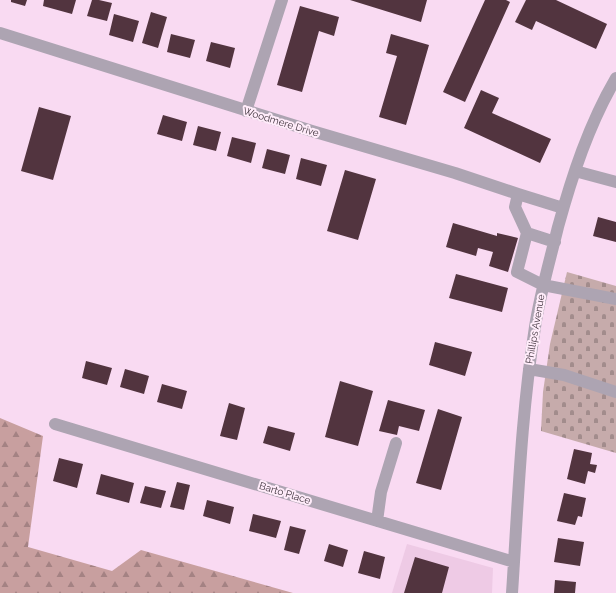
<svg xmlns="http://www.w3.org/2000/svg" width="616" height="593" font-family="Raleway,sans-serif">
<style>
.built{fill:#eecae5}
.forest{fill:url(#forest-firs)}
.cemetery{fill:url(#cemetery-stones)}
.building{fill:#52343f}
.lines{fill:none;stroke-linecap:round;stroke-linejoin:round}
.minor{stroke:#ada4b2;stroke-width:12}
.labels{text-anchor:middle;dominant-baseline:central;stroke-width:4;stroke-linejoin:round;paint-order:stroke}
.street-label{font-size:10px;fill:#3e323b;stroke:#ffecfa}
</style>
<defs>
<pattern id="forest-firs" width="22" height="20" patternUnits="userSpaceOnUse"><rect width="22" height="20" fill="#c89f9f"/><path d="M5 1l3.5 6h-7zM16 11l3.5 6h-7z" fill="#a48283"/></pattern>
<pattern id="cemetery-stones" width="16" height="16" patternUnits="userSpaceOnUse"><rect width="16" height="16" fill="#c6abab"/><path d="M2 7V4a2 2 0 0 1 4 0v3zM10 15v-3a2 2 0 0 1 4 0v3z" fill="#a28c8c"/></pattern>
</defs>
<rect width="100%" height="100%" fill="#f9daf2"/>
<path class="built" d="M 407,544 L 493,568 L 492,593 L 392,593 Z"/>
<path class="forest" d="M 0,418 L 43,436 L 28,547 L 112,571 L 141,550 L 293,593 L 0,593 Z"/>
<path class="cemetery" d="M 567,272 L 616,286 L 616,453 L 541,431 L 543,392 L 550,344 Z"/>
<path class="building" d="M 11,0 L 27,0 L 25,6 L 11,2 Z
M 44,0 L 76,0 L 72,14 L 43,6 Z
M 92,0 L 99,0 L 112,3 L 107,21 L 87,16 Z
M 350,0 L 427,0 L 421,22 Z
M 485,0 L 506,0 L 510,2 L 465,102 L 443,92 Z
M 526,0 L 556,0 L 607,24 L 596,49 L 536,21 L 532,30 L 515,22 Z
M 300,6 L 339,17 L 334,36 L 319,31 L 302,92 L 277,85 Z
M 151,12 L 167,17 L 158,48 L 142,43 Z
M 114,14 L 139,21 L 133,42 L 109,35 Z
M 171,34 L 195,40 L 190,58 L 167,52 Z
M 391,34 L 429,45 L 406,125 L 379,117 L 397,56 L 386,53 Z
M 211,42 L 235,48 L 230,68 L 206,61 Z
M 481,90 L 499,98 L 492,113 L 551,139 L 540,163 L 464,128 Z
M 39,107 L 71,116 L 53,180 L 21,171 Z
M 163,115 L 187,122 L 182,141 L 157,134 Z
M 198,126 L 221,132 L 216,151 L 193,145 Z
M 232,137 L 256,143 L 251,163 L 227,156 Z
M 267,149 L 290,155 L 285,174 L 262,168 Z
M 301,158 L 327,165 L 321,186 L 296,179 Z
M 345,170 L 376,179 L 358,240 L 327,231 Z
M 598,217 L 616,222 L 616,242 L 593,236 Z
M 453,223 L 497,236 L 497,233 L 518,238 L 508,272 L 489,266 L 493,252 L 478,248 L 476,256 L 446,247 Z
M 456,274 L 508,288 L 502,312 L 449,298 Z
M 435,342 L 472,352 L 465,376 L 429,365 Z
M 86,361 L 112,368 L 107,385 L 82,378 Z
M 125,369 L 149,376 L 144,394 L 120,387 Z
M 340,381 L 373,391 L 358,446 L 325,437 Z
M 162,384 L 187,391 L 182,409 L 157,402 Z
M 388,400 L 425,410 L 419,431 L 399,426 L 397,435 L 379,431 Z
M 229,403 L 245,408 L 237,440 L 220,436 Z
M 438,409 L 462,417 L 441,490 L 416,483 Z
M 268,426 L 295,433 L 290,451 L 263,443 Z
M 574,449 L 592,453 L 590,464 L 597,465 L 595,473 L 588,471 L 585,484 L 567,479 Z
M 59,458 L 83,464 L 77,488 L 53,481 Z
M 101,474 L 134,483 L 129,503 L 96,494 Z
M 177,482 L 190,485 L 184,510 L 170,507 Z
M 145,486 L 166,491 L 161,508 L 140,503 Z
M 564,493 L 586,498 L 582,517 L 578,516 L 575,525 L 557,521 Z
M 207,500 L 234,507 L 230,524 L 203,516 Z
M 253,514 L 281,521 L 276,538 L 249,531 Z
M 290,526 L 306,530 L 299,554 L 284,550 Z
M 558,538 L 584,542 L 580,566 L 554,562 Z
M 329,544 L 348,550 L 343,567 L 324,561 Z
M 364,551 L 385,557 L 380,579 L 358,573 Z
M 415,557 L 449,567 L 442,593 L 404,593 Z
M 555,580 L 576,582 L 575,593 L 554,593 Z"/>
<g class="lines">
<path class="minor" d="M 0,33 L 312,131 L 455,173 L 518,194 L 563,208
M 246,111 L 282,0
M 575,171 L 616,182
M 518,194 L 515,207 L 527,233 L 517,272 L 543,285 L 616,299
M 527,233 L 555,242
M 529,369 L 564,375 L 616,392
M 55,424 L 514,562
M 377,521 L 381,492 L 396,443
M 512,593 C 518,504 521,415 535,327 C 540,294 550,260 558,227 C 572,176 589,124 616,78"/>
</g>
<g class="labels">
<g class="street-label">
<text transform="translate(281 122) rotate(17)">Woodmere Drive</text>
<text transform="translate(535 329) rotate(-80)">Phillips Avenue</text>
<text transform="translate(285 493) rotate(17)">Barto Place</text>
</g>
</g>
</svg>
